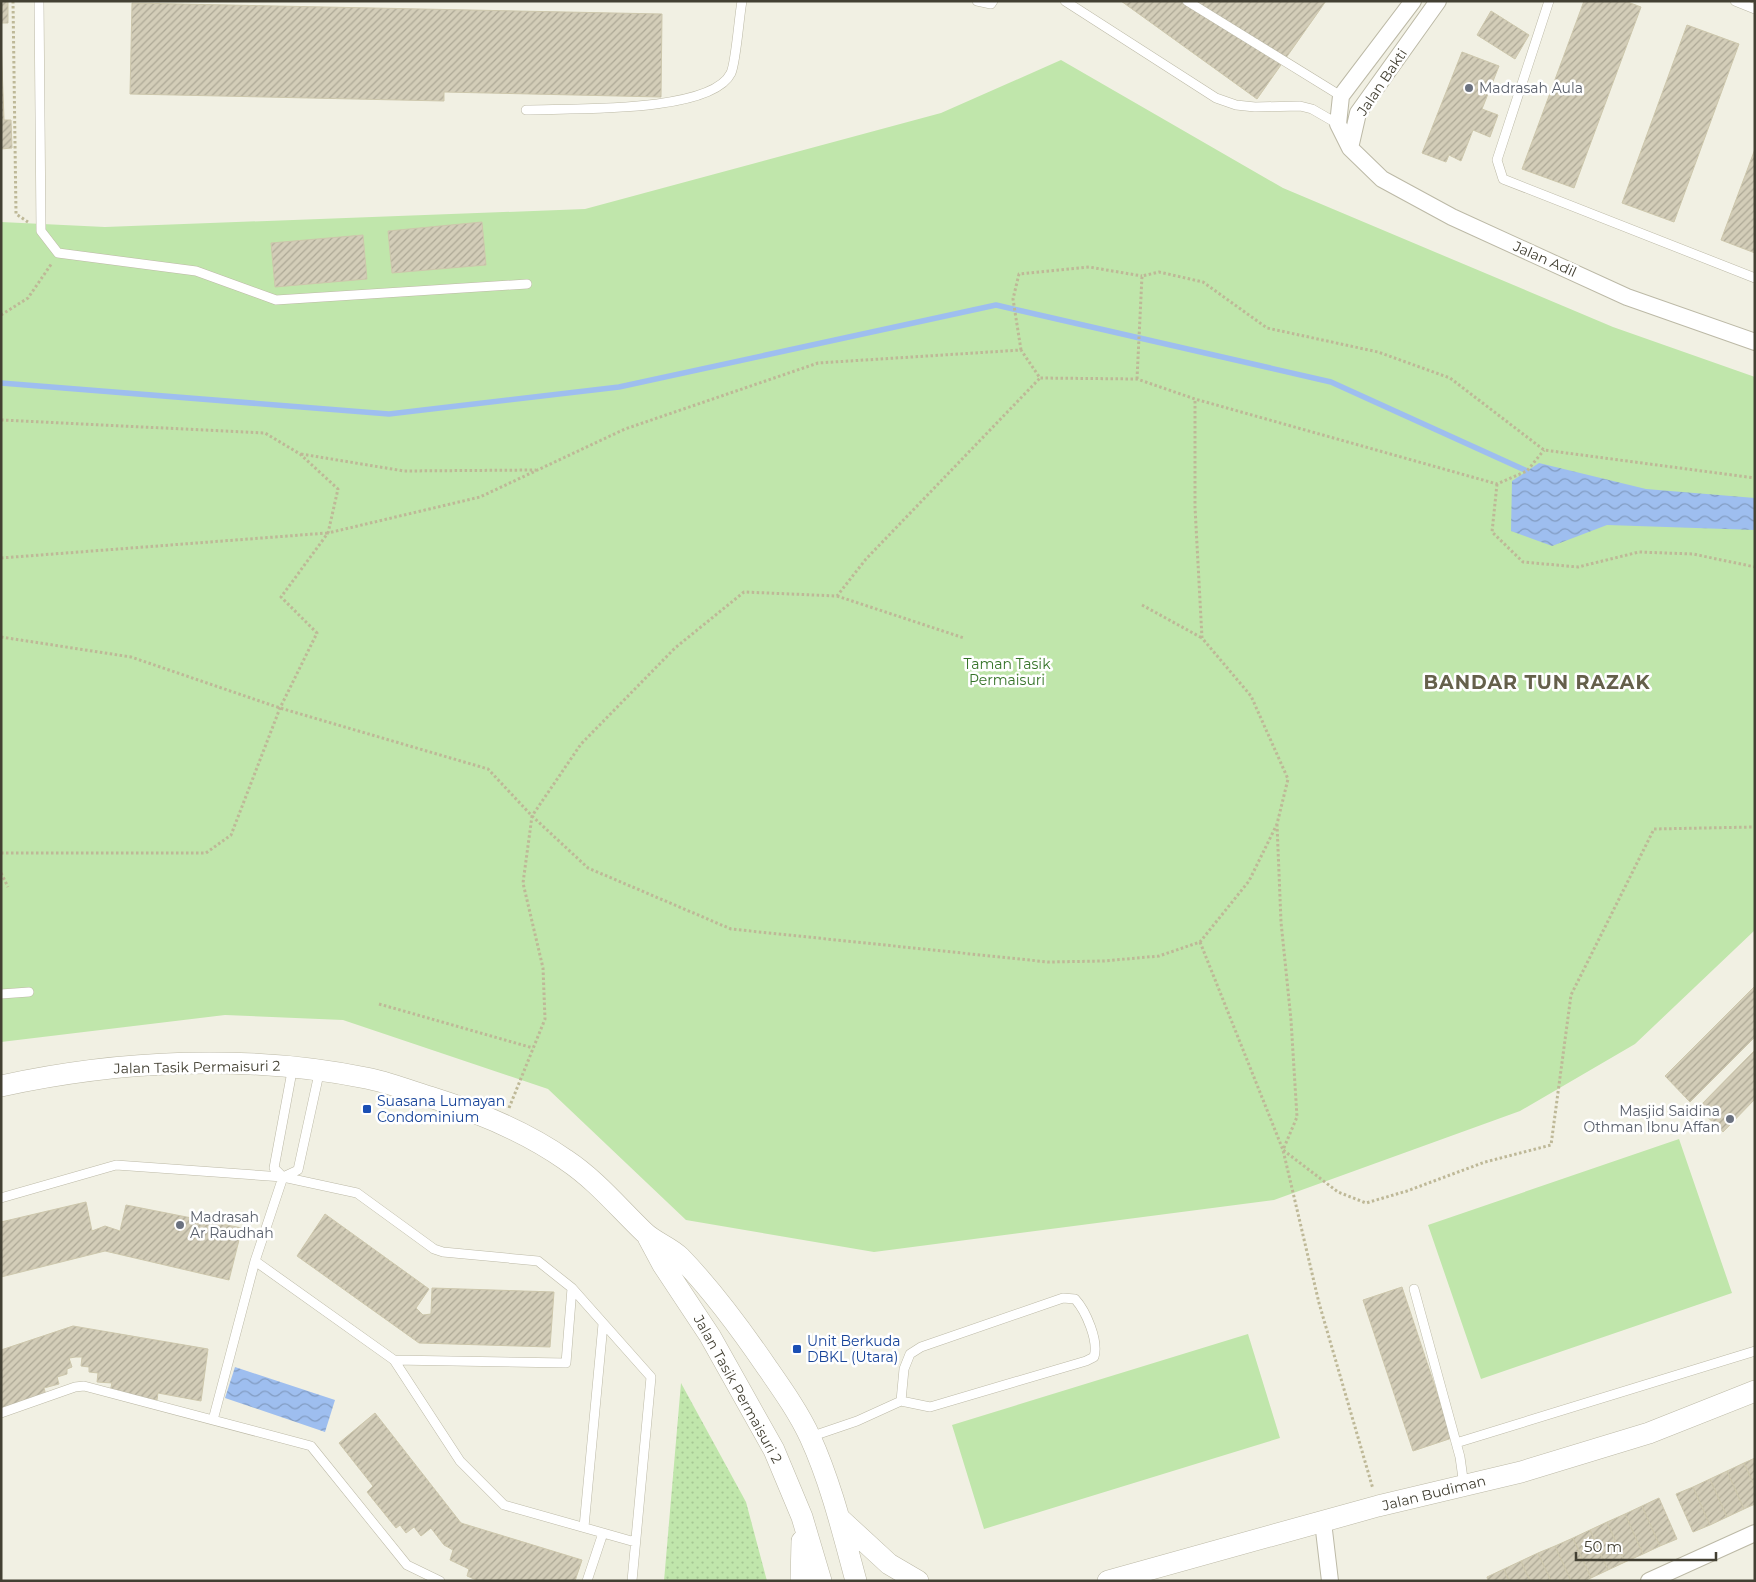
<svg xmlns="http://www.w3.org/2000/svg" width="1756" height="1582" font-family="Montserrat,sans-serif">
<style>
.grass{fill:url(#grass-dots)}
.green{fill:#c0e6ab}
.water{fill:url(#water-waves)}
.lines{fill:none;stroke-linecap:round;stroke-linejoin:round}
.stream{stroke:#9ebeef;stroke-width:5.5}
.building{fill:url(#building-hatch);stroke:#cdc7ac}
.service-casing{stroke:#bcb9a6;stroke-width:10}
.minor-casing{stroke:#bcb9a6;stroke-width:18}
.tertiary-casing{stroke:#bcb9a6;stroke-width:22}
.path{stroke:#beb897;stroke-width:3;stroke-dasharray:2.5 2.5;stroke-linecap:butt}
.service{stroke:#fff;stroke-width:9}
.minor{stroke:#fff;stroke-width:16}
.tertiary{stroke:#fff;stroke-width:21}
.worship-dot{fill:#6b7280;stroke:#fff;stroke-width:2}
.transit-dot{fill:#1a4fb4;stroke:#fff;stroke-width:2}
.labels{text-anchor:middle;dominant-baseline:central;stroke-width:5;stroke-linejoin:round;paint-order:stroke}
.street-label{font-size:14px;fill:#434033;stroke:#fff}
.worship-label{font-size:14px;fill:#5b616d;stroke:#fff;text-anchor:start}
.park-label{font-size:14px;fill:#357328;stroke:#fff}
.transit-label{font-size:14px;fill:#164399;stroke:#fff;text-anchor:start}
.district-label{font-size:19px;font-weight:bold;letter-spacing:1px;fill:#65604b;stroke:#fff}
</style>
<defs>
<pattern id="grass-dots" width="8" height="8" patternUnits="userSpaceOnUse" patternTransform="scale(1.25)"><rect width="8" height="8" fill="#c0e6ab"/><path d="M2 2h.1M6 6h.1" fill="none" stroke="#a6c694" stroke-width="1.8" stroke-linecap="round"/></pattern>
<pattern id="water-waves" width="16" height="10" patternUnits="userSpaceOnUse" patternTransform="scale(1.25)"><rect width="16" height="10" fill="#9ebeef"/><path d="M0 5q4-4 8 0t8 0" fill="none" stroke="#829cc2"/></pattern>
<pattern id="building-hatch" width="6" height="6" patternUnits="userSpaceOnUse" patternTransform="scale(1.25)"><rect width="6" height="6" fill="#d3cdb8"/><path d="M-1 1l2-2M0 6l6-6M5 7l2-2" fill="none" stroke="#ada896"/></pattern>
</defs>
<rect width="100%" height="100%" fill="#f1f0e3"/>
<path class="grass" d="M 681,1383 L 746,1502 L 767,1581 L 664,1581 Z"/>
<path class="green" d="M 1061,60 L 1283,188 L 1613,327 L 1755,377 L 1755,930 L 1635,1044 L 1520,1111 L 1274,1200 L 874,1252 L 686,1220 L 548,1089 L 343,1020 L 225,1015 L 1,1042 L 1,222 L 105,227 L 585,209 L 941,113 Z
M 1679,1139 L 1732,1293 L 1481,1379 L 1428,1225 Z
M 1248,1334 L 1280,1438 L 984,1529 L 952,1425 Z"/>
<path class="water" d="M 1539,463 L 1646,489 L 1755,498 L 1755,530 L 1607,525 L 1552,546 L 1511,531 L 1512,481 Z
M 235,1367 L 335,1400 L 325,1432 L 225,1398 Z"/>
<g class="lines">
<path class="stream" d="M 1,383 L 389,414 L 619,387 L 996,305 L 1331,382 L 1527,471"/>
</g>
<path class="building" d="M 1,1 L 8,1 L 8,23 L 1,23 Z
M 1121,1 L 1326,1 L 1257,99 Z
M 1584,1 L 1625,1 L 1641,7 L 1574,188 L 1522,169 Z
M 132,3 L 662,14 L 661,97 L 444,92 L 444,101 L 130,94 Z
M 1491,11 L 1529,35 L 1515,59 L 1477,35 Z
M 1687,25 L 1739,44 L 1674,222 L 1622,203 Z
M 1,38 L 4,120 L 11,120 L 12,148 L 1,149 Z
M 1462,52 L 1499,66 L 1482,109 L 1498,115 L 1490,137 L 1473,130 L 1461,161 L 1449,155 L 1446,162 L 1422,153 Z
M 1755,149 L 1755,253 L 1721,240 Z
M 482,222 L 486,265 L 392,273 L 388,231 Z
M 363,235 L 367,279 L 275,287 L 271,243 Z
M 1755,986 L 1755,1037 L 1690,1102 L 1665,1076 Z
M 1755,1050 L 1755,1099 L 1723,1132 L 1698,1108 Z
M 86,1202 L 92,1231 L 105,1226 L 120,1231 L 126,1205 L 242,1228 L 229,1280 L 105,1251 L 1,1277 L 1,1222 Z
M 325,1214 L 429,1289 L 416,1308 L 423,1315 L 431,1314 L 432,1288 L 554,1292 L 550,1347 L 419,1343 L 297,1256 Z
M 1402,1287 L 1452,1438 L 1413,1451 L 1363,1300 Z
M 73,1326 L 208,1349 L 201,1401 L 158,1393 L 157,1400 L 110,1391 L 112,1383 L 97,1382 L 98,1373 L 89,1372 L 89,1367 L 81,1366 L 82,1357 L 76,1357 L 69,1358 L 72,1367 L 67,1369 L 67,1374 L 57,1377 L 59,1384 L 44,1388 L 46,1395 L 1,1410 L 1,1350 Z
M 375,1413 L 461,1523 L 582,1560 L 575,1581 L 479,1581 L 467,1576 L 469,1569 L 450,1560 L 453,1550 L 444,1545 L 431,1528 L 421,1536 L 414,1527 L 406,1533 L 400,1525 L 396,1528 L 367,1492 L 373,1486 L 339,1443 Z
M 1755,1458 L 1755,1487 L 1744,1463 Z
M 1744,1463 L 1755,1487 L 1755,1504 L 1744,1509 L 1727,1471 Z
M 1727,1471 L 1744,1509 L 1727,1517 L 1710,1479 Z
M 1710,1479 L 1727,1517 L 1710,1525 L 1693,1487 Z
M 1693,1487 L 1710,1525 L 1693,1532 L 1676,1494 Z
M 1659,1498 L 1677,1539 L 1660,1546 L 1642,1506 Z
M 1642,1506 L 1660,1546 L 1643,1554 L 1625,1514 Z
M 1625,1514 L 1643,1554 L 1625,1562 L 1607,1522 Z
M 1607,1522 L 1625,1562 L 1608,1570 L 1590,1530 Z
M 1590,1530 L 1608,1570 L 1591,1578 L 1573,1538 Z
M 1573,1538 L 1591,1578 L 1584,1581 L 1571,1581 L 1555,1546 Z
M 1555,1546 L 1571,1581 L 1551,1581 L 1538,1553 Z
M 1538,1553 L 1551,1581 L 1530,1581 L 1521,1561 Z
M 1521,1561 L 1530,1581 L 1509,1581 L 1504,1569 Z
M 1504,1569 L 1509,1581 L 1488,1581 L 1487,1577 Z"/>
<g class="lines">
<g class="service-casing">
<path id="service" d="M 39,1 L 41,231 L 58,253 L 196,271 L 276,300 L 527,284
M 977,1 L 991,4 L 993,1
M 1065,1 L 1216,98 L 1236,105 L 1255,107 L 1300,106 L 1312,109 L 1338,124
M 1187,1 L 1341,96
M 1549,1 L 1497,160 L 1503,179 L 1755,278
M 1735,1 L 1755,9
M 526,110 C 568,108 711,114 731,73 C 736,62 739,17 742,1
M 1,994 L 29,992
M 283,1177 L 274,1168 L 293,1066
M 1,1198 L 116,1165 L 283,1177 L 357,1193 L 434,1249 L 443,1252 L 538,1261 L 572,1288 L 651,1377 L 632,1581
M 255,1261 L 394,1360 L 566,1363 L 572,1288
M 1414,1289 L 1460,1457 L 1464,1486
M 394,1360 L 460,1461 L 504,1505 L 635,1542
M 1,1413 L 75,1387 L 84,1386 L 311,1446 L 407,1565 L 440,1581
M 213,1420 L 255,1261 L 283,1177 L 298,1170 L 320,1069
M 810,1437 L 857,1421 L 901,1401 L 930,1407 L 1086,1361 L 1094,1357 C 1099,1341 1086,1311 1075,1299 L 1063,1298 L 921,1347 L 910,1354 L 904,1369 L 901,1401
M 1456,1443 L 1755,1351
M 584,1527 L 603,1324
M 587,1581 L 603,1533"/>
</g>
<g class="minor-casing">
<path id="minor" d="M 1413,1 L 1341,96 L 1338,124 L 1350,148 L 1382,179 L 1452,217 L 1627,297 L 1755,342
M 1350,148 L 1358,113 L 1438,1
M 1323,1522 L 1330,1581
M 1649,1581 L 1755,1533"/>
</g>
<g class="tertiary-casing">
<path id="tertiary" d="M 1,1086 C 119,1060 248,1054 366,1078 C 388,1082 409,1091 430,1097 C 478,1112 525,1131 566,1160 C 596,1180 618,1207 644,1232 C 654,1242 670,1247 680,1257 C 713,1291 740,1328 766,1366 C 782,1389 799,1413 810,1437 C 831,1483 843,1533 856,1581
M 648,1237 L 663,1265 L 710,1336 L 774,1450 L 802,1517 L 821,1581
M 839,1518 L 889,1564 L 918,1581
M 801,1581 L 802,1541
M 1108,1581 L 1378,1506 L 1521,1472 L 1649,1433 L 1755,1391"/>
</g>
<path class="path" d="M 13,1 L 16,214 L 28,222
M 1,315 L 28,298 L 52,263
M 1021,350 L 1013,299 L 1019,274 L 1089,267 L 1142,276
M 1137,379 L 1142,276 L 1159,272 L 1203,282 L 1267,328 L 1378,352 L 1450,378 L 1544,450 L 1755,478
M 1,420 L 265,433 L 300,454 L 338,489 L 328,533 L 480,497 L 625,429 L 818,363 L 1021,350 L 1040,378 L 1137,379 L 1195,399 L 1497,484 L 1527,471 L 1544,450
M 301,454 L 404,471 L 536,470
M 1497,484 L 1492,532 L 1523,562 L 1578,567 L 1639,552 L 1693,554 L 1755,567
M 1,558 L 327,533
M 837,596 L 964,638
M 1142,605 L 1202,638
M 1,637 L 131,657 L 280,708 L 488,769 L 532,816 L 588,868 L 731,929 L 1048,962 L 1104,961 L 1159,956 L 1200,942 L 1249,881 L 1277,824 L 1288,779 L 1251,696 L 1202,638 L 1195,507 L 1195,399
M 1277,824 L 1281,922 L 1291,1020 L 1297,1117 L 1283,1150 L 1338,1192 L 1366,1203 L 1407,1191 L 1485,1162 L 1551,1145 L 1571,995 L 1654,829 L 1755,827
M 1,853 L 206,853 L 231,835 L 280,708 L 317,633 L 281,597 L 328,533
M 1,873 L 8,887
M 1200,942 L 1283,1150 L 1319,1303 L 1373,1489
M 379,1004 L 533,1048
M 509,1108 L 545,1019 L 543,968 L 523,883 L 532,816 L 581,744 L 675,648 L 744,592 L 837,596 L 866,559 L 1040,378"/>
<use href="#service" class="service"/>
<use href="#minor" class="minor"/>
<use href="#tertiary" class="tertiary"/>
</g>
<g class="worship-dot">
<circle cx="1469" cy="88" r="5"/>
<circle cx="1730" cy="1119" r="5"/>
<circle cx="180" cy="1225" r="5"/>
</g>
<g class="transit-dot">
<rect x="362" y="1104" width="10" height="10" rx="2.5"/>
<rect x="792" y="1344" width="10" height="10" rx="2.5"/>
</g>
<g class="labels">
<g class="street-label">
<text transform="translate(1382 82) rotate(-56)">Jalan Bakti</text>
<text transform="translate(1545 259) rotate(24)">Jalan Adil</text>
<text transform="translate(197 1067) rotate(-1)">Jalan Tasik Permaisuri 2</text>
<text transform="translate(738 1389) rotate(61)">Jalan Tasik Permaisuri 2</text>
<text transform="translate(1434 1493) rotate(-14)">Jalan Budiman</text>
</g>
<g class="worship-label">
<text x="1479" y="88">Madrasah Aula</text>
<text x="1720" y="1111" text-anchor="end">Masjid Saidina<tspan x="1720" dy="16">Othman Ibnu Affan</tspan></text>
<text x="190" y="1217">Madrasah<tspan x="190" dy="16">Ar Raudhah</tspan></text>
</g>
<g class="park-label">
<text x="1007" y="664">Taman Tasik<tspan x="1007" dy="16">Permaisuri</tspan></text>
</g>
<g class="transit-label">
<text x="377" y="1101">Suasana Lumayan<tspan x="377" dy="16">Condominium</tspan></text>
<text x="807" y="1341">Unit Berkuda<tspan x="807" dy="16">DBKL (Utara)</tspan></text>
</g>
<g class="district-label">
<text x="1537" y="682">BANDAR TUN RAZAK</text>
</g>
</g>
<rect width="1756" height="1582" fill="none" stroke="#434033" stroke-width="5"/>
<path d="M1576 1552v8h140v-8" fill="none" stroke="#434033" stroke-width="2.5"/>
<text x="1584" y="1552" font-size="15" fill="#434033" stroke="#ffffff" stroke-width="4" paint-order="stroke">50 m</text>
</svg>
